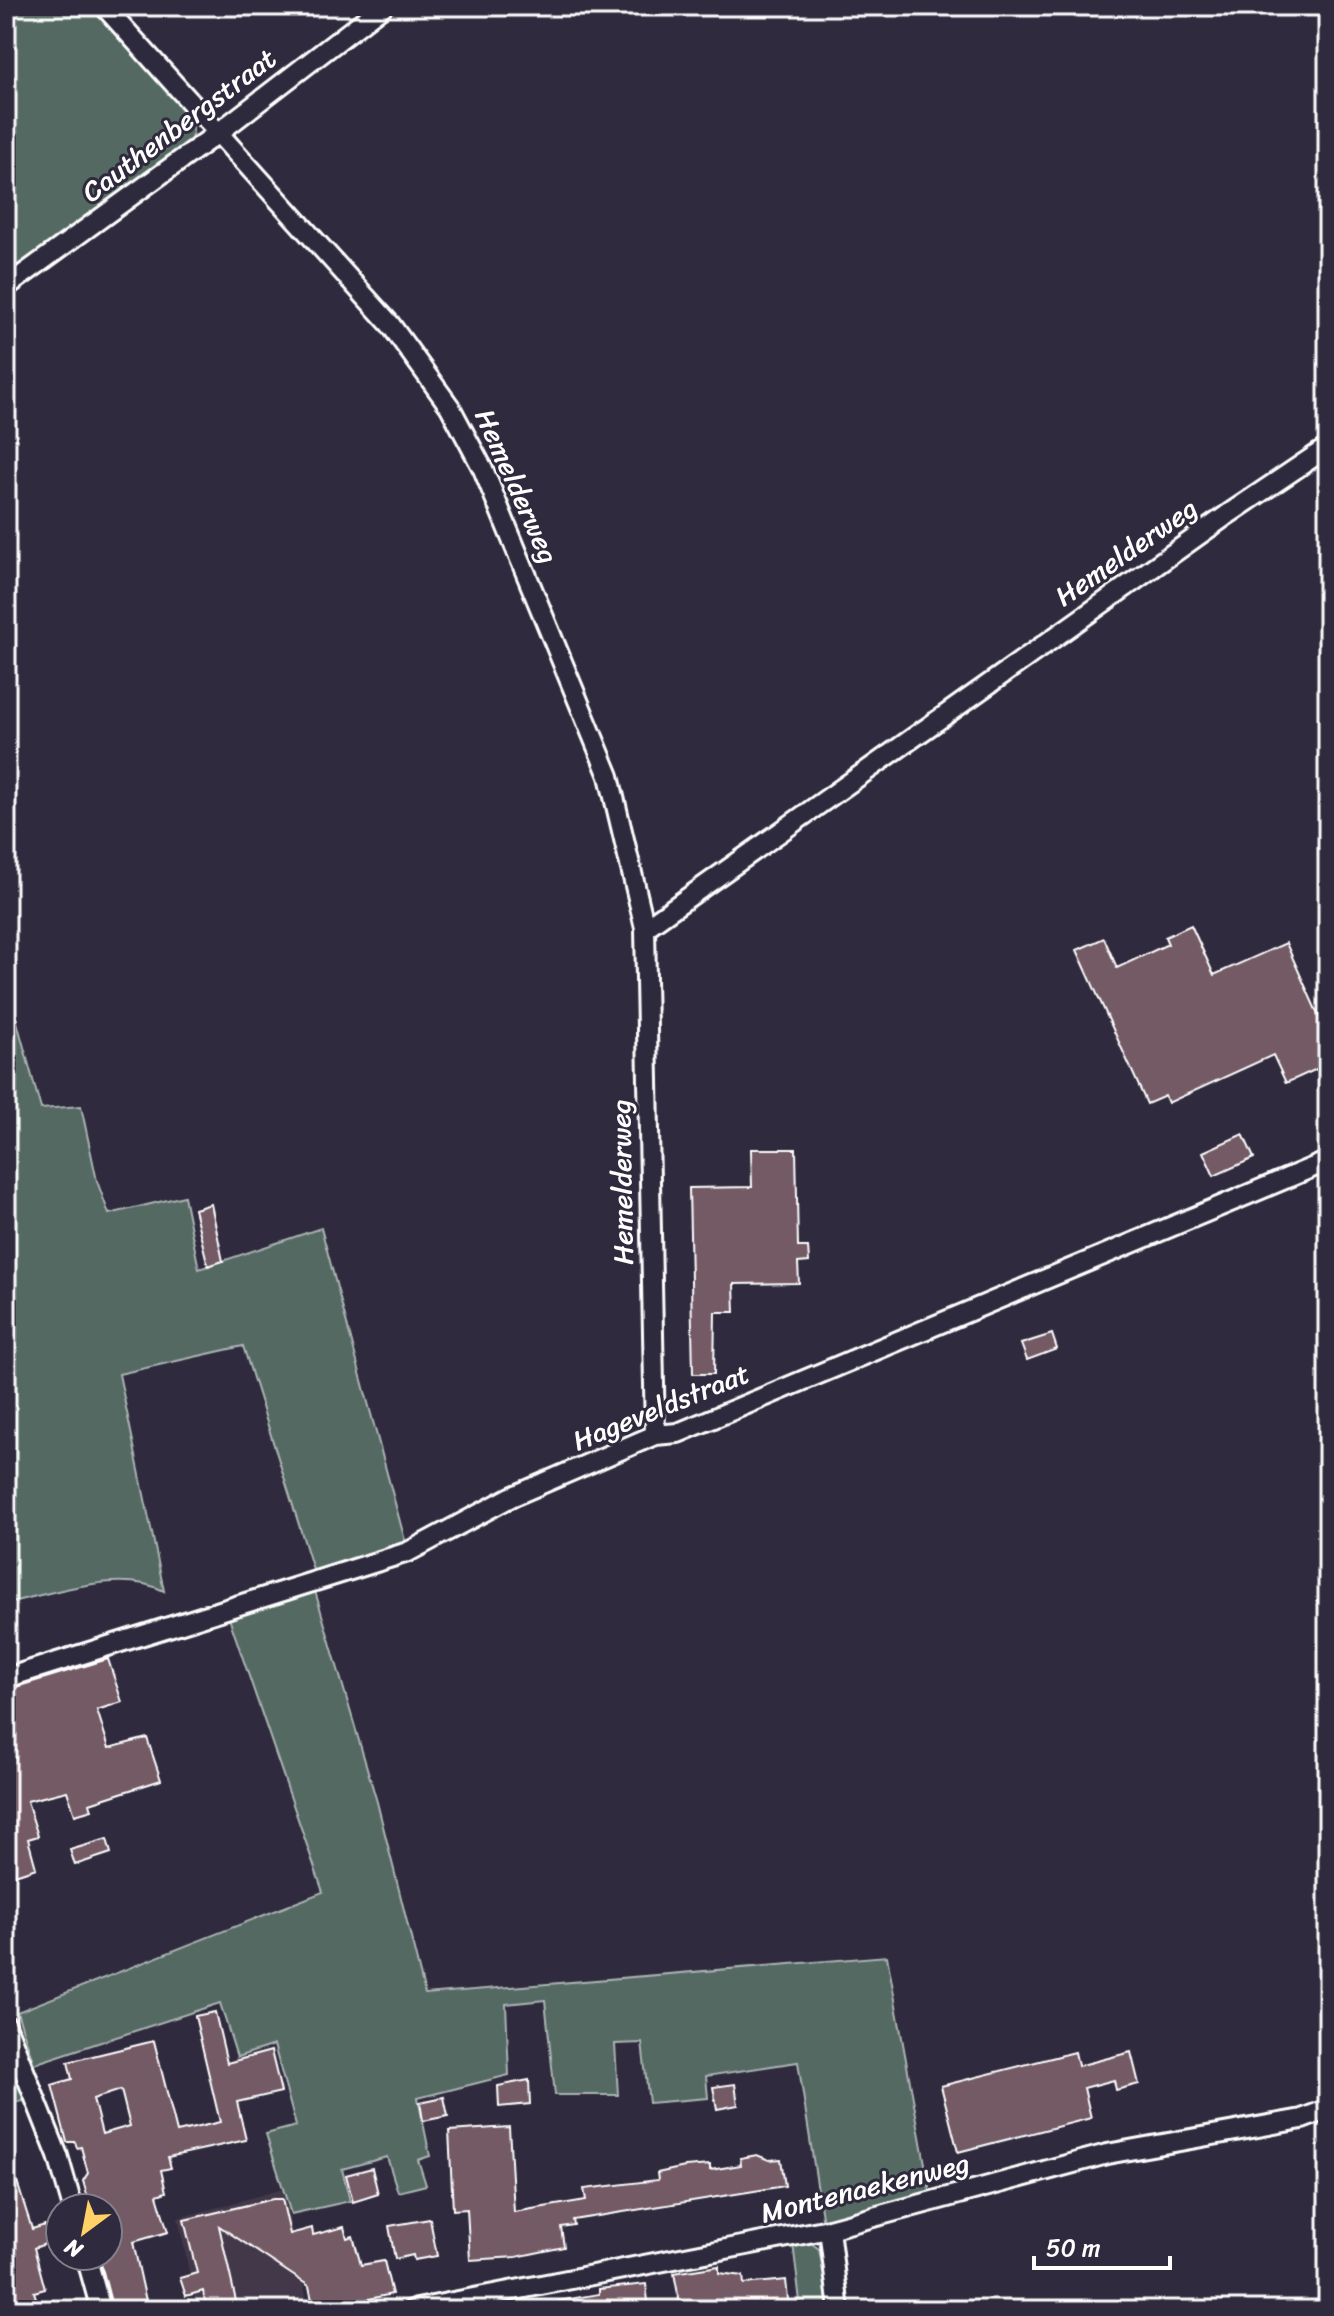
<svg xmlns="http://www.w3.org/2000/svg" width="1334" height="2316" font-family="Sriracha,sans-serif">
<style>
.built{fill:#433849}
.green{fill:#556964;stroke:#aab4b2;stroke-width:2}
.building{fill:#735a65;stroke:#fff;stroke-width:2;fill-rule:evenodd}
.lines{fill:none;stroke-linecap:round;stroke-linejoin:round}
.minor-casing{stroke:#fff;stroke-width:24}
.minor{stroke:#2f2a3d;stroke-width:18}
.labels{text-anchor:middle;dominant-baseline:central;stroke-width:6;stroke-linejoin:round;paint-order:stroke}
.street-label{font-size:28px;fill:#fff;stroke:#2f2a3d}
</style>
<rect width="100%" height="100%" fill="#2f2a3d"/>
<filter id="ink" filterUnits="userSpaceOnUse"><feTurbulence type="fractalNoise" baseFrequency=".0125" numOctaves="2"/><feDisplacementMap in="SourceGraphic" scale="16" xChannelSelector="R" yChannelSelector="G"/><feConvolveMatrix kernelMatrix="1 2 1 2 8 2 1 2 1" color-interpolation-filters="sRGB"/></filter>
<g filter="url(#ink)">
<path class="built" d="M 283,2189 L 309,2310 L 197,2310 L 178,2218 Z"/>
<path class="green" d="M 6,6 L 98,6 L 184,102 C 193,119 197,129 188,147 L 6,274 Z
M 6,982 L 41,1109 L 81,1106 L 97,1181 L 109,1214 L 184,1196 L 199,1269 L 321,1228 L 406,1544 L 315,1576 L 243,1346 L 119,1374 L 164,1591 C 119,1568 54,1594 6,1603 Z
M 315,1591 L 377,1802 L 425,1994 L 887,1956 L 930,2191 L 823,2223 L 798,2062 L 706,2076 L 708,2098 L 649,2103 L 642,2043 L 615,2044 L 618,2095 L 555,2095 L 545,2000 L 506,2004 L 509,2075 L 418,2098 L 430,2156 L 418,2160 L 426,2185 L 398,2192 L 387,2157 L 342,2169 L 350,2201 L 291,2214 L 266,2134 L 296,2126 L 274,2045 L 237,2057 L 220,2003 L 34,2064 L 17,2012 L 323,1892 L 229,1618 Z
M 6,2051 L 27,2101 L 6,2103 Z
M 793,2243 L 811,2243 L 819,2249 L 830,2310 L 801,2310 Z"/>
<path class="building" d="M 1191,925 L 1214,975 L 1286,943 L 1328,1037 L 1328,1064 L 1286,1083 L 1273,1055 L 1168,1103 L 1165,1096 L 1147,1104 L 1077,950 L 1104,938 L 1117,968 L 1168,944 L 1165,937 Z
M 1243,1134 L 1254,1158 L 1214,1176 L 1203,1152 Z
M 751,1149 L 796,1149 L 798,1247 L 808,1247 L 809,1262 L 798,1263 L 799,1283 L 734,1284 L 735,1312 L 715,1312 L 714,1374 L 693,1374 L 689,1188 L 752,1187 Z
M 211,1204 L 223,1261 L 208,1266 L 194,1209 Z
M 1052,1334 L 1057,1349 L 1027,1360 L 1021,1344 Z
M 108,1659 L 122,1702 L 97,1710 L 109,1748 L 147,1738 L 161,1780 L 90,1803 L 92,1810 L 75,1815 L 67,1791 L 27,1801 L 38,1836 L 28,1839 L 36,1868 L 6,1878 L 6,1690 Z
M 107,1839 L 111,1853 L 75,1865 L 70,1850 Z
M 215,2012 L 227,2063 L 271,2051 L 281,2092 L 237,2102 L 246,2140 L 168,2157 L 171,2168 L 161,2170 L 166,2192 L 157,2195 L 168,2232 L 133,2242 L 148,2310 L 113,2310 L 99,2256 L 108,2256 L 108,2208 L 91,2208 L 83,2181 L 88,2173 L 81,2147 L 77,2148 L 75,2142 L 67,2142 L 52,2085 L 72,2079 L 68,2062 L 154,2041 L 177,2132 L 220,2122 L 195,2016 ZM 121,2090 L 130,2126 L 102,2134 L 93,2099 Z
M 1075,2052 L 1078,2066 L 1131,2052 L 1139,2084 L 1116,2090 L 1114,2080 L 1084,2088 L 1091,2118 L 958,2152 L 941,2086 Z
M 529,2080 L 530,2104 L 499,2107 L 498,2086 Z
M 735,2084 L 738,2105 L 717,2109 L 713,2087 Z
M 444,2097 L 448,2116 L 423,2121 L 420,2102 Z
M 509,2127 L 514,2212 L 586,2200 L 584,2189 L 658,2180 L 657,2173 L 685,2167 L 710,2165 L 710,2170 L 741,2165 L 740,2158 L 757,2155 L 769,2160 L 781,2159 L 785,2186 L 573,2220 L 574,2225 L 561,2227 L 564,2247 L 516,2257 L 470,2260 L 467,2209 L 453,2210 L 449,2131 Z
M 9,2157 L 32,2229 L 45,2225 L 51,2242 L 34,2248 L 45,2289 L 34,2292 L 40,2310 L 6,2310 L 6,2158 Z
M 372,2168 L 378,2194 L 353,2202 L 346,2175 Z
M 273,2199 L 282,2199 L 290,2234 L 312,2228 L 313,2235 L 344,2227 L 347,2238 L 353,2236 L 361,2265 L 384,2261 L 392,2294 L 342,2305 L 339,2310 L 333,2307 L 314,2310 L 309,2286 L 219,2226 L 238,2310 L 207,2310 L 203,2291 L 186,2296 L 180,2278 L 197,2273 L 184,2220 Z
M 430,2219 L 437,2256 L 414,2260 L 413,2255 L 395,2259 L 389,2226 Z
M 719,2266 L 719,2273 L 743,2276 L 744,2284 L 786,2280 L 789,2310 L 681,2310 L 674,2273 Z
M 646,2284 L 649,2310 L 558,2310 L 558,2301 L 599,2294 L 599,2289 Z"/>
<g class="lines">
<g class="minor-casing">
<path id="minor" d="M 104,6 L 390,324 L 450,407 L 483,469 L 609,776 L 645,928 L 655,1435
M 6,287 L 218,133 L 383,6
M 645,928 L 1227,515 L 1328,447
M 6,1678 L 408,1552 L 511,1497 L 655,1435 L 678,1433 L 1328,1161
M 6,2025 L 58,2156 L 73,2208
M 829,2229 L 839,2310
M 86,2256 L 101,2310
M 412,2310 L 829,2229 L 1107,2154 L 1302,2119 L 1328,2109"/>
</g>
<use href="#minor" class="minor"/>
</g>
</g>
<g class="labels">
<g class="street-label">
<text transform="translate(179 125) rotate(-37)">Cauthenbergstraat</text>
<text transform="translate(517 486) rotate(66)">Hemelderweg</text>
<text transform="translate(1126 552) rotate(-35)">Hemelderweg</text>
<text transform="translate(622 1182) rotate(-91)">Hemelderweg</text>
<text transform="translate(661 1407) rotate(-22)">Hageveldstraat</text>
<text transform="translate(865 2188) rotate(-14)">Montenaekenweg</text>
</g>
</g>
<rect width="1334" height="2316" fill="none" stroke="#2f2a3d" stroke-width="32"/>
<rect x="16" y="16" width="1302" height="2284" fill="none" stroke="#fff" stroke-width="3" filter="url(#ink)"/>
<g transform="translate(84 2232) rotate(212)"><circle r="38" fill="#2f2a3d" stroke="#827f8b" stroke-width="2"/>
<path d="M0-6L14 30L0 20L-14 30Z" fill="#ffd166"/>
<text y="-12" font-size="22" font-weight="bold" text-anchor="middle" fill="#ffffff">N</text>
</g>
<path d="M1034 2256v12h136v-12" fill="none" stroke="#ffffff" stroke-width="4"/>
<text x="1046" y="2256" font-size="24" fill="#ffffff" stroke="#2f2a3d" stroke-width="6" paint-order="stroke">50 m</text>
</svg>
